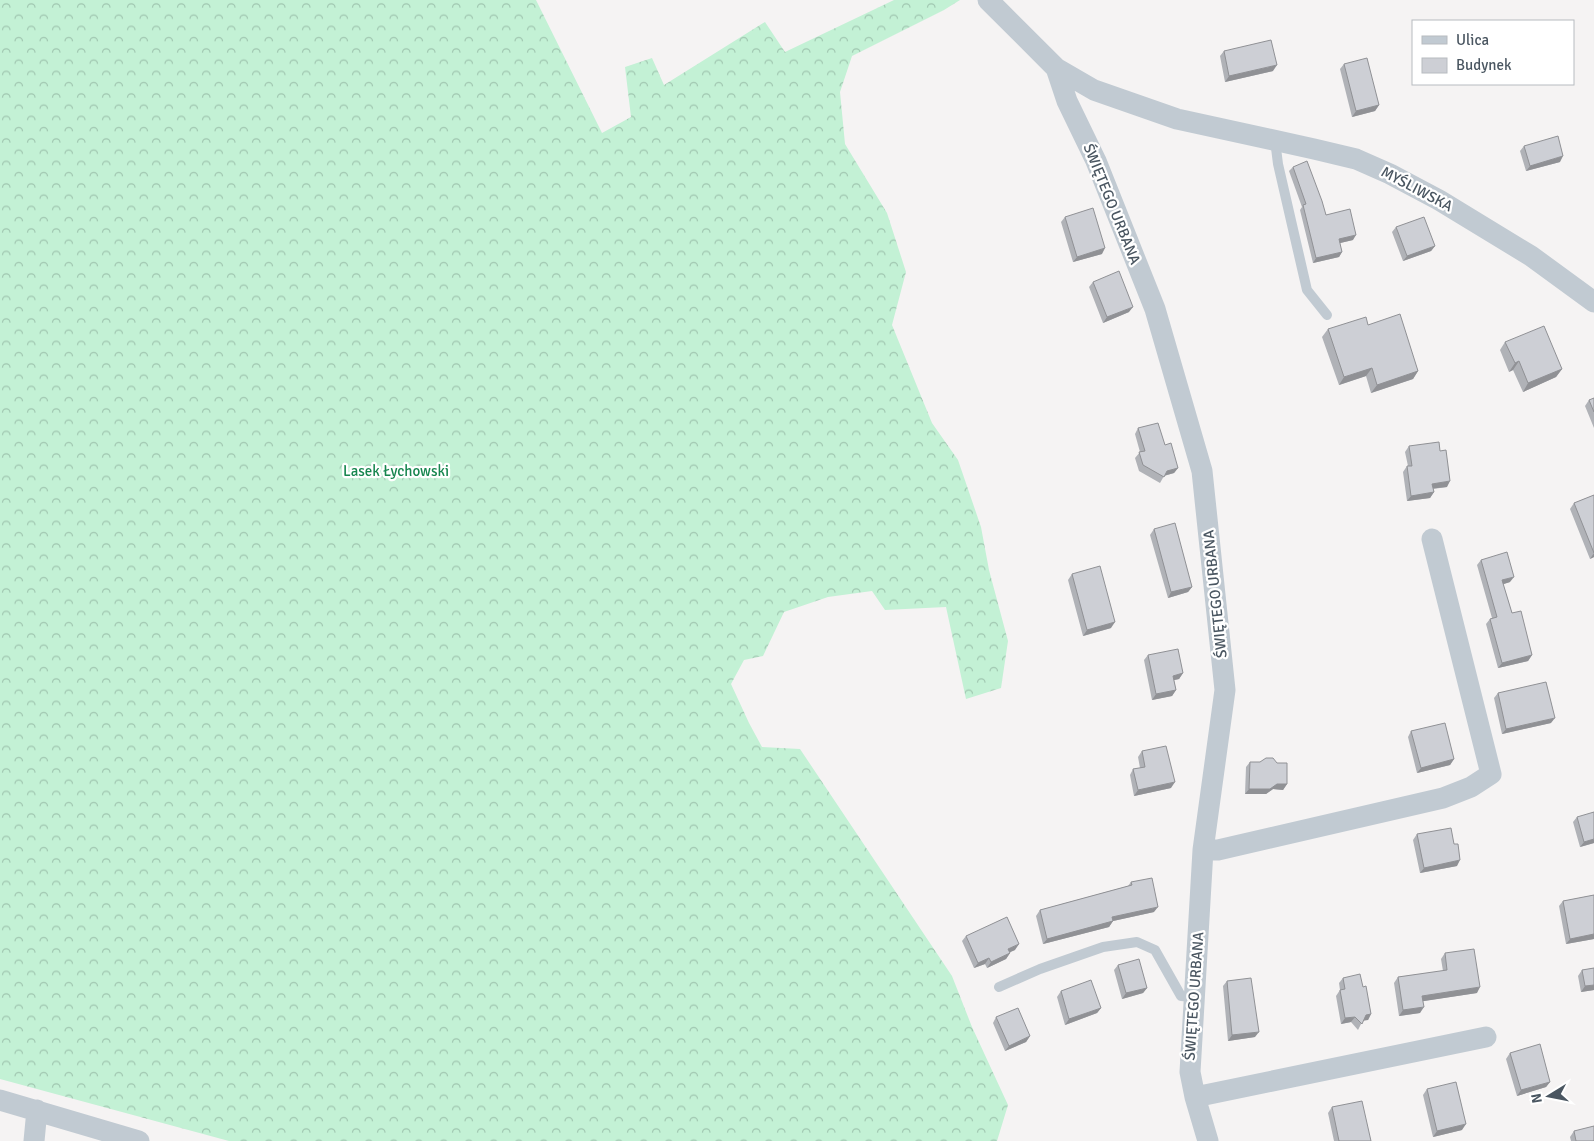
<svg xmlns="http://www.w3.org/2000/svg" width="1594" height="1141" font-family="Signika,sans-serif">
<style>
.forest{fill:url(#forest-crowns)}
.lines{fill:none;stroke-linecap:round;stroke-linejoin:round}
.service{stroke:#c1cad2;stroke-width:10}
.minor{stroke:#c1cad2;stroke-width:21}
.wall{fill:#b0b2b7}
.shaded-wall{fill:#909195}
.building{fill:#cdcfd5;stroke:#909195}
.labels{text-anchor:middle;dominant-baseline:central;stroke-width:4.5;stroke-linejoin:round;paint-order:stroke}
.street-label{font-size:15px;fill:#4a5661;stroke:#fff}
.park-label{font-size:15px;fill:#17864f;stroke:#fff}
</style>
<defs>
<pattern id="forest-crowns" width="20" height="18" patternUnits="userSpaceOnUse" patternTransform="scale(1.25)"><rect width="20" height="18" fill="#c3f1d5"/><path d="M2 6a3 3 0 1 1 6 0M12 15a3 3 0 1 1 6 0" fill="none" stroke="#a0c6b0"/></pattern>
</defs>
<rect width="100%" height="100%" fill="#f5f3f3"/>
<path class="forest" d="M 0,0 L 536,0 L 602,133 L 631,117 L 625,67 L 652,58 L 664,85 L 765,22 L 785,52 L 894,0 L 960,0 L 944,10 L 852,56 L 840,92 L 845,144 L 887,213 L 906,272 L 892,325 L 932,423 L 958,460 L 981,527 L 989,570 L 1008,641 L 1001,688 L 966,699 L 946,607 L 885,610 L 872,591 L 828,597 L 784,612 L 763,656 L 744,660 L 731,684 L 749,723 L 762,747 L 800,749 L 952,976 L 972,1027 L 1008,1105 L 997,1141 L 229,1141 L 0,1079 Z"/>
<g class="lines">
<path class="service" d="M 1275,140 L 1278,164 L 1307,290 L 1327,315
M 999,987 L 1040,969 L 1103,947 L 1137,942 L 1155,950 L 1181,996 L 1194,997"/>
<path class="minor" d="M 988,0 L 1056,68 L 1094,90 L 1177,119 L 1314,149 L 1356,159 L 1390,174 L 1439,200 L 1531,256 L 1594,302
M 1056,68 L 1067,101 L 1096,161 L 1155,309 L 1202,471 L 1225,690 L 1203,850 L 1190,1072 L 1195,1097 L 1208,1141
M 1203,850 L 1218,850 L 1443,798 L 1471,787 L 1491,774 L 1432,539
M 1195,1097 L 1486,1037
M 0,1100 L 139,1141
M 34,1141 L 37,1110"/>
</g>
<path class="wall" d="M 1224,51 L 1273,71 L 1225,82 L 1220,56 Z
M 1344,64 L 1379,105 L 1375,111 L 1352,117 L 1340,69 Z
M 1524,146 L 1560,162 L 1526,171 L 1520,151 Z
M 1293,167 L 1326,215 L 1353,240 L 1340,243 L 1342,252 L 1339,257 L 1313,263 L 1300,210 L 1302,207 L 1289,171 Z
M 1065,217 L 1102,254 L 1073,262 L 1061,222 Z
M 1396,227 L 1435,246 L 1431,251 L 1403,261 L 1392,232 Z
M 1093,282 L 1129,312 L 1103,323 L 1089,287 Z
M 1368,325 L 1418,371 L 1413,379 L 1371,393 L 1366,376 L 1339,385 L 1322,337 L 1328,329 Z
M 1505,342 L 1562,369 L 1556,377 L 1523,392 L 1513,370 L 1509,372 L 1500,350 Z
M 1594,398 L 1594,428 L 1585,406 L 1589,400 Z
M 1138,428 L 1165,445 L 1178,468 L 1174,473 L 1164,476 L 1160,483 L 1139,471 L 1135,458 L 1140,452 L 1135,434 Z
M 1409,446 L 1447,487 L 1433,489 L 1434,492 L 1430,498 L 1407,501 L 1403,472 L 1407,466 L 1408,466 L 1405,452 Z
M 1594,495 L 1594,557 L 1590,559 L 1570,509 L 1574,503 Z
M 1154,529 L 1192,587 L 1188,592 L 1168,598 L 1150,535 Z
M 1481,560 L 1510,582 L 1503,584 L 1512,613 L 1532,655 L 1528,661 L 1498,668 L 1486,624 L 1490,619 L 1492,618 L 1477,565 Z
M 1072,574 L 1111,628 L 1083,636 L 1068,580 Z
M 1148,655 L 1183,673 L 1179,679 L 1174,680 L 1176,690 L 1172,696 L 1152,700 L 1144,660 Z
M 1498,693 L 1551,723 L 1502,734 L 1494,698 Z
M 1411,731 L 1454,759 L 1450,765 L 1417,773 L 1408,737 Z
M 1142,751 L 1171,788 L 1134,796 L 1130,775 L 1133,769 L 1140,768 L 1138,757 Z
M 1250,762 L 1287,784 L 1283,790 L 1273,789 L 1266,794 L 1245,794 L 1246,767 Z
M 1577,817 L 1594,843 L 1580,847 L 1573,822 Z
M 1417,834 L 1457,866 L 1420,873 L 1413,840 Z
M 1131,882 L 1154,912 L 1113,921 L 1109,927 L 1043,944 L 1036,916 L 1040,910 L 1128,886 Z
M 1594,895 L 1594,939 L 1566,944 L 1559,906 L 1563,901 Z
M 966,936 L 1015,950 L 1009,952 L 1010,953 L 1006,959 L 987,968 L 985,964 L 974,968 L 962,941 Z
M 1445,953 L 1477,993 L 1423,1001 L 1420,1013 L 1399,1016 L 1394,983 L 1398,977 L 1443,971 L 1441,959 Z
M 1118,965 L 1147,988 L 1143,993 L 1122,999 L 1114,970 Z
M 1594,968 L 1594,990 L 1581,992 L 1578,976 L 1582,970 Z
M 1343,978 L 1363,987 L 1371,1014 L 1368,1020 L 1363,1020 L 1358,1030 L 1351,1022 L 1341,1024 L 1336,996 L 1340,990 L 1339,983 Z
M 1227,981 L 1255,1037 L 1228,1041 L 1223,986 Z
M 1061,991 L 1101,1008 L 1097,1013 L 1065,1025 L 1057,997 Z
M 996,1017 L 1030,1036 L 1026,1042 L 1005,1051 L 993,1023 Z
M 1510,1053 L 1550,1082 L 1546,1087 L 1517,1096 L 1506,1059 Z
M 1427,1089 L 1462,1130 L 1433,1137 L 1423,1095 Z
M 1332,1107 L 1371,1141 L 1334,1141 L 1328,1113 Z
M 1574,1131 L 1594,1141 L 1571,1141 L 1570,1137 Z"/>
<path class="shaded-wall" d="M 1277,65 L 1273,71 L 1225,82 L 1229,76 Z
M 1379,105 L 1375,111 L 1352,117 L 1356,111 Z
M 1563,156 L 1560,162 L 1526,171 L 1530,166 Z
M 1356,235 L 1353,240 L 1336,244 L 1339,239 Z
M 1435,246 L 1431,251 L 1403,261 L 1407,256 Z
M 1105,248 L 1102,254 L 1073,262 L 1077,257 Z
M 1342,252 L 1339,257 L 1313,263 L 1316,258 Z
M 1133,307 L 1129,312 L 1103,323 L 1107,317 Z
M 1519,361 L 1513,370 L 1509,372 L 1515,363 Z
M 1372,368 L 1366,376 L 1339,385 L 1344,377 Z
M 1562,369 L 1556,377 L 1523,392 L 1528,383 Z
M 1418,371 L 1413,379 L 1371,393 L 1377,385 Z
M 1178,468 L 1174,473 L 1163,476 L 1167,471 Z
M 1450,481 L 1447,487 L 1428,489 L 1432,484 Z
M 1434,492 L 1430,498 L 1407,501 L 1411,496 Z
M 1594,553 L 1594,557 L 1590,559 Z
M 1514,577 L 1510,582 L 1498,586 L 1502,580 Z
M 1192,587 L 1188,592 L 1168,598 L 1171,592 Z
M 1115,622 L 1111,628 L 1083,636 L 1087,630 Z
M 1532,655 L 1528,661 L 1498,668 L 1502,663 Z
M 1183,673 L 1179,679 L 1170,681 L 1173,676 Z
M 1176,690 L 1172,696 L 1152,700 L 1156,694 Z
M 1555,718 L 1551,723 L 1502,734 L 1506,729 Z
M 1454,759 L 1450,765 L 1417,773 L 1421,768 Z
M 1175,782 L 1171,788 L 1134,796 L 1138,790 Z
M 1277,784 L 1287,784 L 1283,790 L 1273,789 L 1266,794 L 1245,794 L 1249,789 Z
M 1594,839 L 1594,843 L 1580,847 L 1584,842 Z
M 1460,860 L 1457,866 L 1420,873 L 1424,868 Z
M 1158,907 L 1154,912 L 1113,921 L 1109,927 L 1043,944 L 1047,939 L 1112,917 Z
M 1594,934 L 1594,939 L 1566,944 L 1570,939 Z
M 1019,944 L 1015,950 L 1004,955 L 1008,949 Z
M 1010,953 L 1006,959 L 987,968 L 991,962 Z
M 989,958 L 985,964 L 974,968 L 978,963 Z
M 1594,985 L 1594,990 L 1581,992 L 1585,986 Z
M 1480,987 L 1477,993 L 1418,1002 L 1422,996 Z
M 1147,988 L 1143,993 L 1122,999 L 1126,993 Z
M 1424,1007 L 1420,1013 L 1399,1016 L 1403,1010 Z
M 1101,1008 L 1097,1013 L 1065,1025 L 1069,1019 Z
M 1371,1014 L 1368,1020 L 1362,1021 L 1366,1015 Z
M 1355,1017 L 1351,1022 L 1341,1024 L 1345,1018 Z
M 1259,1032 L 1255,1037 L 1228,1041 L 1232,1035 Z
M 1030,1036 L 1026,1042 L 1005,1051 L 1009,1046 Z
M 1550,1082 L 1546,1087 L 1517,1096 L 1521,1090 Z
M 1466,1124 L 1462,1130 L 1433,1137 L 1437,1131 Z"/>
<path class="building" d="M 1271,40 L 1277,65 L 1229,76 L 1224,51 Z
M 1367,58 L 1379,105 L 1356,111 L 1344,64 Z
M 1558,136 L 1563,156 L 1530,166 L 1524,146 Z
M 1307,161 L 1322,201 L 1326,215 L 1350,209 L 1356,235 L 1339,239 L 1342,252 L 1316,258 L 1303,205 L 1306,204 L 1293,167 Z
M 1093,208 L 1105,248 L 1077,257 L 1065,217 Z
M 1424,217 L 1435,246 L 1407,256 L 1396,227 Z
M 1119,271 L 1133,307 L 1107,317 L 1093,282 Z
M 1400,314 L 1418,371 L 1377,385 L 1372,368 L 1344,377 L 1328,329 L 1366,317 L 1368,325 Z
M 1544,326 L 1562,369 L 1528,383 L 1519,361 L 1515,363 L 1505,342 Z
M 1594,398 L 1594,412 L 1589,400 Z
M 1158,423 L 1165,445 L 1171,443 L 1178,468 L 1167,471 L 1164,477 L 1143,465 L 1139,452 L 1145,451 L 1138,428 Z
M 1439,442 L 1440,451 L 1446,450 L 1450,481 L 1432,484 L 1434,492 L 1411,496 L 1407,466 L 1412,466 L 1409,446 Z
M 1594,495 L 1594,553 L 1574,503 Z
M 1175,523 L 1192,587 L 1171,592 L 1154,529 Z
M 1507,552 L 1514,577 L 1502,580 L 1512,613 L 1521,611 L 1532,655 L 1502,663 L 1490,619 L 1497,617 L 1481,560 Z
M 1100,566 L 1115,622 L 1087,630 L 1072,574 Z
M 1178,649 L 1183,673 L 1173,676 L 1176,690 L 1156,694 L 1148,655 Z
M 1546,682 L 1555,718 L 1506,729 L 1498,693 Z
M 1445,723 L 1454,759 L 1421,768 L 1411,731 Z
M 1166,746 L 1175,782 L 1138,790 L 1133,769 L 1145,767 L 1142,751 Z
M 1266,758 L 1273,758 L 1277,763 L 1287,763 L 1287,784 L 1277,784 L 1270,789 L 1249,789 L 1250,762 L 1260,762 Z
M 1594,812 L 1594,839 L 1584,842 L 1577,817 Z
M 1451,828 L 1454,844 L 1458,844 L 1460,860 L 1424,868 L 1417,834 Z
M 1152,878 L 1158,907 L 1112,917 L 1113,921 L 1047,939 L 1040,910 L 1132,885 L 1131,882 Z
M 1594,895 L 1594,934 L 1570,939 L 1563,901 Z
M 1007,917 L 1019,944 L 1008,949 L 1010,953 L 991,962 L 989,958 L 978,963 L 966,936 Z
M 1474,949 L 1480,987 L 1422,996 L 1424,1007 L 1403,1010 L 1398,977 L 1447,970 L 1445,953 Z
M 1139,959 L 1147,988 L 1126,993 L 1118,965 Z
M 1594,968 L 1594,985 L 1585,986 L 1582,970 Z
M 1360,974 L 1363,987 L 1366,986 L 1371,1014 L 1366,1015 L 1362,1024 L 1355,1017 L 1345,1018 L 1340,990 L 1345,989 L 1343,978 Z
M 1251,978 L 1259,1032 L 1232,1035 L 1227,981 Z
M 1091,980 L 1101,1008 L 1069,1019 L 1061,991 Z
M 1018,1008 L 1030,1036 L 1009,1046 L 996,1017 Z
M 1540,1044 L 1550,1082 L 1521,1090 L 1510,1053 Z
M 1456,1082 L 1466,1124 L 1437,1131 L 1427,1089 Z
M 1362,1101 L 1371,1141 L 1339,1141 L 1332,1107 Z
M 1594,1126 L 1594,1141 L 1576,1141 L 1574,1131 Z"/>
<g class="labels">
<g class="street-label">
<text transform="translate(1417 189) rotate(28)">MYŚLIWSKA</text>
<text transform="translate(1112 204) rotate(68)">ŚWIĘTEGO URBANA</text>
<text transform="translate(1215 594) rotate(-96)">ŚWIĘTEGO URBANA</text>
<text transform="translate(1194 996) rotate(-86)">ŚWIĘTEGO URBANA</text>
</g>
<g class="park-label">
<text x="396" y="471">Lasek Łychowski</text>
</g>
</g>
<rect x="1412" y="20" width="162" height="65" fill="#ffffff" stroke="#b7bbc0"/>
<rect x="1422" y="36" width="25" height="8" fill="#c1cad2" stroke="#b7bbc0"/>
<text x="1456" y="45" font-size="15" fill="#4a5661">Ulica</text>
<rect x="1422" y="58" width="25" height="15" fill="#cdcfd5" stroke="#b7bbc0"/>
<text x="1456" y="70" font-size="15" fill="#4a5661">Budynek</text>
<g transform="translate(1549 1096) rotate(260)" stroke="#ffffff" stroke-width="4" paint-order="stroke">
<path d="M0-4L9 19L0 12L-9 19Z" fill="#4a5661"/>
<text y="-8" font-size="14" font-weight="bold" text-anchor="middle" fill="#4a5661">N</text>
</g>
</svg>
